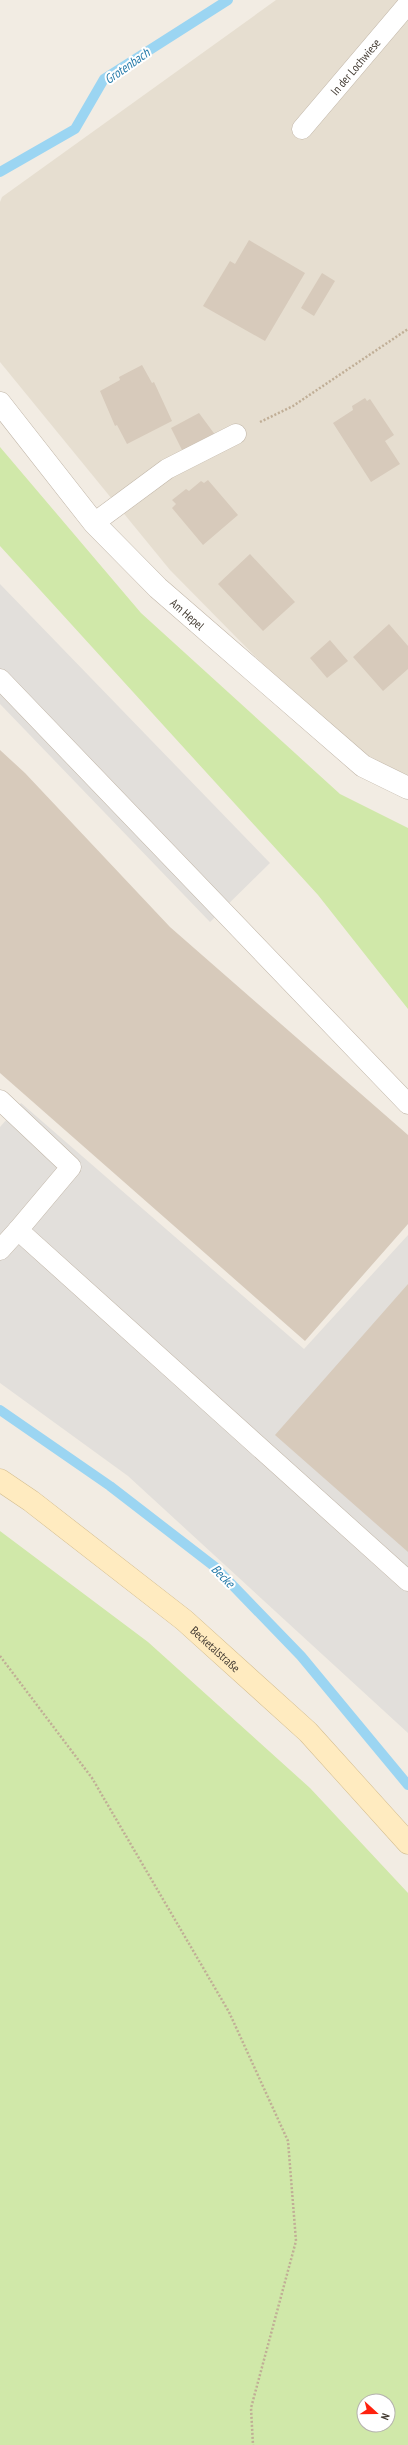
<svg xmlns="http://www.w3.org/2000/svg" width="408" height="2445" font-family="'PT Sans Narrow',sans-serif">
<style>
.residential{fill:#e6ded0}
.green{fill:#d0e8a9;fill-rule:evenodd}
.parking{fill:#e2dfdb}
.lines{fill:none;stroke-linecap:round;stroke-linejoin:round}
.stream{stroke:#9bd5f2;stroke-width:10}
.building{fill:#d7cabb}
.service-casing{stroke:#c1b6a8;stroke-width:21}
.minor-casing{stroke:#c1b6a8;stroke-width:23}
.secondary-casing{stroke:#d4be90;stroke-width:23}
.path{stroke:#c0ae96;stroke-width:2.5;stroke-dasharray:2 2;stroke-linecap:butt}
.service{stroke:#fff;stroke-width:20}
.minor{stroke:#fff;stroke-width:22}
.secondary{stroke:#ffebc0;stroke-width:22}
.labels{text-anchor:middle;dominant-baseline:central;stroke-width:4;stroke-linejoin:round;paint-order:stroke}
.street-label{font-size:12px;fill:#443c33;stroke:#fff}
.water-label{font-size:13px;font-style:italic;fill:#287caa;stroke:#fff}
</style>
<rect width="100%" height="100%" fill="#f2ece3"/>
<path class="residential" d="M 276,0 L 408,0 L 408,797 L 359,762 L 170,570 L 0,362 L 0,202 L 2,197 Z"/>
<path class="green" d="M 0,447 L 141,613 L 340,794 L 408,828 L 408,1009 L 318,895 L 0,546 Z
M 0,1531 L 148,1642 L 310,1788 L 408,1893 L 408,2445 L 0,2445 ZM 364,2401 L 388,2401 L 388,2425 L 364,2425 Z"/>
<path class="parking" d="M 0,584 L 270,863 L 210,922 L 0,704 Z
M 21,1103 L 304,1349 L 408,1235 L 408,1733 L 128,1476 L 0,1383 L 0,1127 Z"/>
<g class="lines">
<path class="stream" d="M 0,172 L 75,129 L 104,79 L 228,0
M 0,1410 L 110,1486 L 215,1567 L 301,1656 L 408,1785"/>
</g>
<path class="building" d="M 249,240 L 305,273 L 265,341 L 203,306 L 230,261 L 235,264 Z
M 322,273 L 335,281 L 314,316 L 301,308 Z
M 142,365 L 152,383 L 154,382 L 172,421 L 127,444 L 117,425 L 115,426 L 100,391 L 120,380 L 119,377 Z
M 365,398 L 367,401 L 370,399 L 394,435 L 385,441 L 400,464 L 371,482 L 333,423 L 353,410 L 352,406 Z
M 199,413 L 216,436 L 184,454 L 171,428 Z
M 208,480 L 238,515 L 203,545 L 172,508 L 176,504 L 172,500 L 186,489 L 189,491 L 201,481 L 204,483 Z
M 250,554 L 295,602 L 263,631 L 218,584 Z
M 389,624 L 408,646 L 408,669 L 383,691 L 353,657 Z
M 330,640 L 348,661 L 327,678 L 310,658 Z
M 0,750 L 25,773 L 170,927 L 408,1135 L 408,1224 L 305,1341 L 0,1073 Z
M 408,1284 L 408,1552 L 275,1435 Z"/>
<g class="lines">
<g class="service-casing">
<g id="service">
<path id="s1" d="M 302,129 L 408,4"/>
<path d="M 94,523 L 167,469 L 236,434"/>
<path d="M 0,679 L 408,1104"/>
<path d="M 0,1100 L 71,1167 L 18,1230"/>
<path d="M 0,1250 L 18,1230 L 408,1581"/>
</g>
</g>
<g class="minor-casing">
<g id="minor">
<path id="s2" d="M 0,403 L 94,523 L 158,588 L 363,766 L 408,788"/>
</g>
</g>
<g class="secondary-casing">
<g id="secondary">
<path id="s3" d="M 0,1480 L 31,1501 L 184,1620 L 308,1732 L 408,1843"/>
</g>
</g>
<path class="path" d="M 260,422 L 293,406 L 408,329
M 0,1656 L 92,1778 L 229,2012 L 288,2141 L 296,2241 L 251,2408 L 253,2445"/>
<use href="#service" class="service"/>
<use href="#minor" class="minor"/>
<use href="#secondary" class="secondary"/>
</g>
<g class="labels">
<g class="street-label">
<text stroke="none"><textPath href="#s1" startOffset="82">In der Lochwiese</textPath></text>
<text stroke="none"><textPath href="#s2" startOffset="283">Am Hepel</textPath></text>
<text stroke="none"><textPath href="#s3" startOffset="274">Becketalstraße</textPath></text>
</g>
<g class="water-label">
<text transform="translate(127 66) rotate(-35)">Grotenbach</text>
<text transform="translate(223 1576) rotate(45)">Becke</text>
</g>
</g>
<g transform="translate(376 2413) rotate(111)"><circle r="19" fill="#ffffff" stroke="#b4b1ad"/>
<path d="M0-3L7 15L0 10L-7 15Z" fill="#ff210d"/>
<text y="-6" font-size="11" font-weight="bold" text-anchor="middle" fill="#443c33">N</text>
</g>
</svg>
